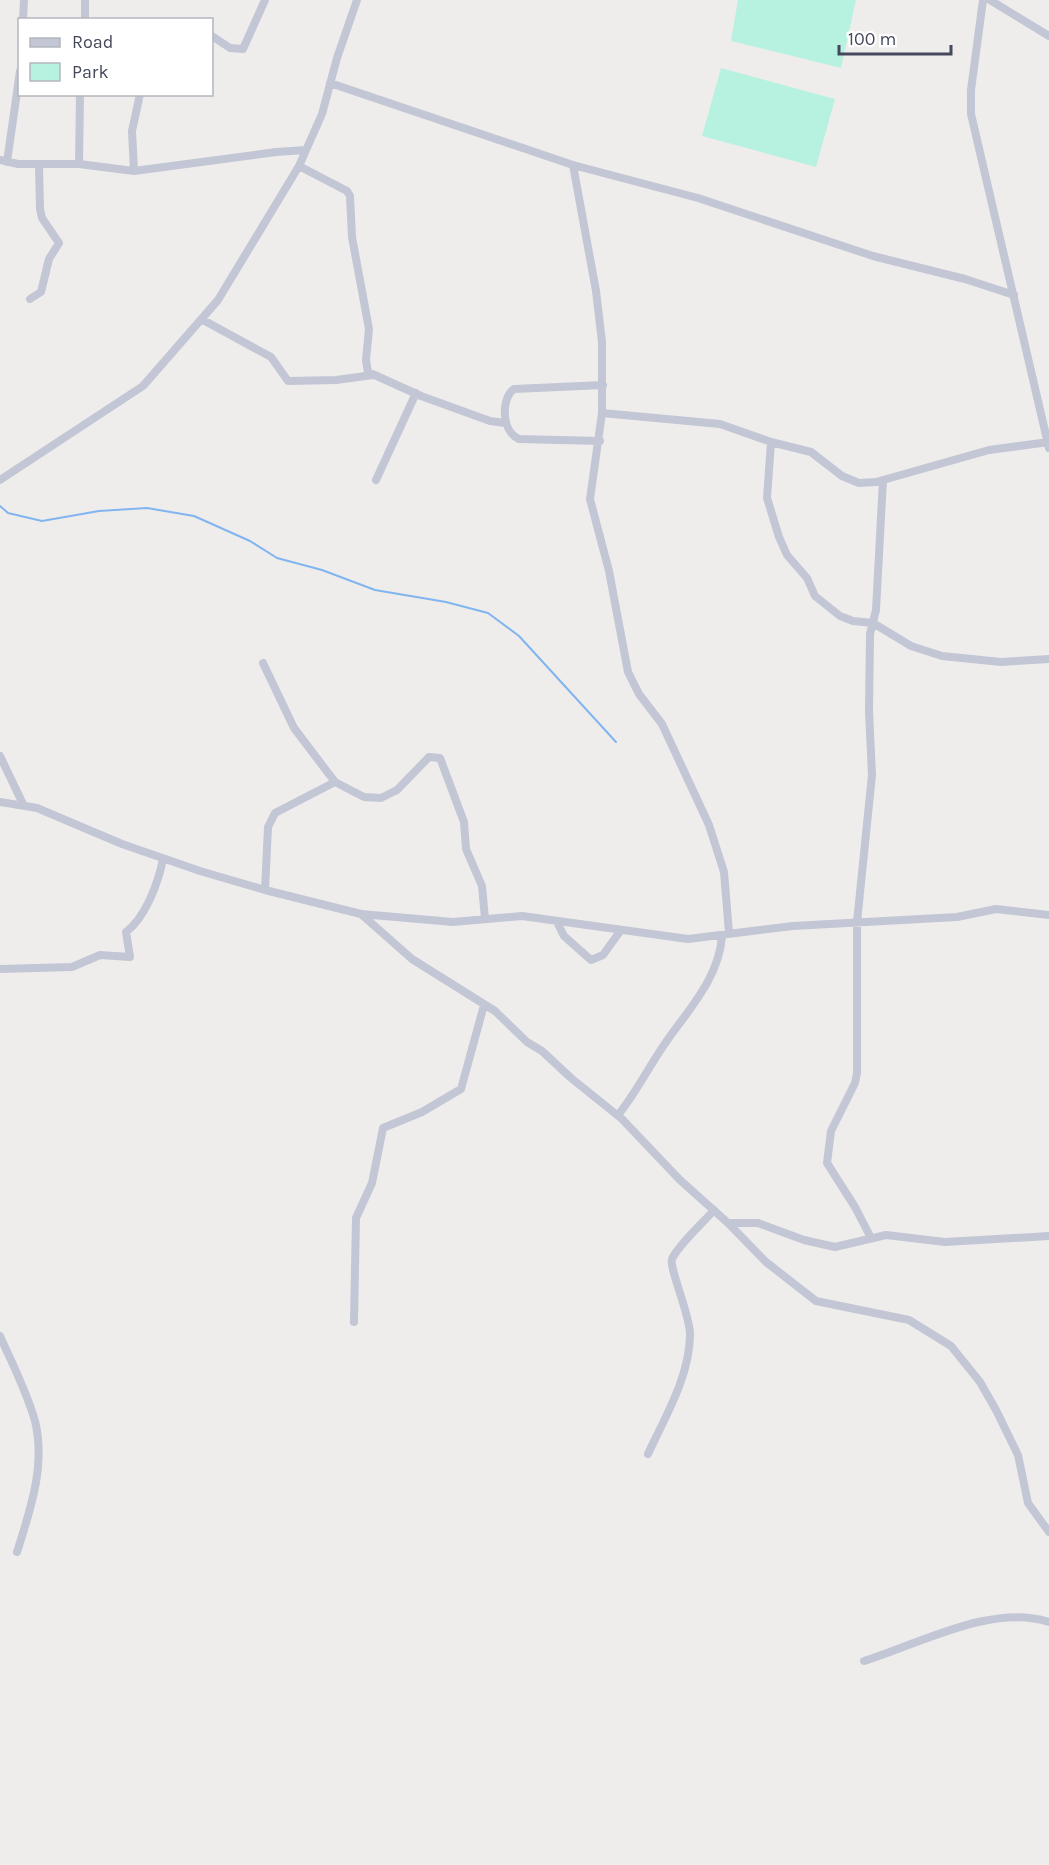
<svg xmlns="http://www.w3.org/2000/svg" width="1049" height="1865" font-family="Karla,sans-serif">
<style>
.green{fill:#b7f1e0}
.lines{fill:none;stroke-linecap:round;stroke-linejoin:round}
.stream{stroke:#81b5f0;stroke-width:2}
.street{stroke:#c2c6d5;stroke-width:8}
</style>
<rect width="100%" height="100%" fill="#efedec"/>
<path class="green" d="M 738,0 L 856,0 L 841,68 L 731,41 Z
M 721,68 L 835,99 L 816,167 L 702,136 Z"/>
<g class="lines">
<path class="stream" d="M 0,506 L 8,513 L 42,521 L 99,511 L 147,508 L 194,516 L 250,541 L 277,558 L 322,570 L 375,590 L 446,602 L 488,613 L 519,636 L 616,742"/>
<path class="street" d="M 983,0 L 971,90 L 971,114 L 1049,448
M 990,0 L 1049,36
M 23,20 L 24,0
M 85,20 L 85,0
M 212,36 L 230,48 L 243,49 L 265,0
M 330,83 L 573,165 L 698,198 L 873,256 L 965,279 L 1014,295
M 0,160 L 18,164 L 79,164 L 134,171 L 276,152 L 305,150
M 7,162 L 20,71
M 79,164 L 80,94
M 573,165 L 596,291 L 602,342 L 602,413 L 590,499 L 609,571 L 628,672 L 639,694 L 662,724 L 709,825 L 724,872 L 729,933
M 299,166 L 347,191 L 350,196 L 352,237 L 369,329 L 366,360 L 368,372 L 421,396 L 490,421 L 505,423
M 134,171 L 132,131 L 140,94
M 30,299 L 41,292 L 49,259 L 59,243 L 42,218 L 40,209 L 39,165
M 203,320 L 271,357 L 288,381 L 336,380 L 373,375
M 602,413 L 720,424 L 771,442 L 811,452 L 842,476 L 859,483 L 876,482 L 989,450 L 1049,442
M 600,441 L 519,439 C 501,431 501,398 514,389 L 603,385
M 771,442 L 767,498 L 779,537 L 787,555 L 807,578 L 815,596 L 840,616 L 853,621 L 873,623 L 911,646 L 942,656 L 1001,662 L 1049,659
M 0,480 L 143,386 L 218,300 L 299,166 L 322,114 L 337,58 L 357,0
M 376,480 L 416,393
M 263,663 L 294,728 L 335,782 L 364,797 L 381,798 L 397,790 L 429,757 L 440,758 L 464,822 L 466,849 L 482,886 L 485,919
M 0,756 L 23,804
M 0,802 L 37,808 L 122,844 L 200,871 L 265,890 L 361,914 L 453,922 L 522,916 L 688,939 L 793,926 L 957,917 L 996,909 L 1049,915
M 265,890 L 268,827 L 275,813 L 335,782
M 361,914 L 412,959 L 495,1011 L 527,1042 L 542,1051 L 571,1078 L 622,1119 L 680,1180 L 728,1223 L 758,1223 L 804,1240 L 835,1247 L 886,1235 L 945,1242 L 1049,1236
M 557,922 L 564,936 L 591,960 L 603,955 L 621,930
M 0,969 L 72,967 L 100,955 L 130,957 L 126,932 C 145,918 158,884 163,859
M 618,1115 C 636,1093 648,1068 664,1045 C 687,1011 719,979 722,936
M 728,1223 L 766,1262 L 816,1301 L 909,1320 L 951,1346 L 980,1382 L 996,1410 L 1018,1455 L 1028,1503 L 1049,1532
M 871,1238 L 855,1207 L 827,1163 L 831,1131 L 855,1083 L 857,1073 L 857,922 L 872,775 L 869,711 L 870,634 L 876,610 L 883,480
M 354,1322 L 356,1218 L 372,1183 L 383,1128 L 422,1112 L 461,1089 L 484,1005
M 0,1336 C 12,1363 27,1392 35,1421 C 46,1465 30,1511 17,1552
M 648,1454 C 665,1417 690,1376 690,1334 C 690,1315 669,1268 672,1259 C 678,1245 703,1223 714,1210
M 864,1661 C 919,1644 993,1603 1049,1622"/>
</g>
<rect x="18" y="18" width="195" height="78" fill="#ffffff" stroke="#b4b6bd" stroke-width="1.5"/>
<rect x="30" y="38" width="30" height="9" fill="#c2c6d5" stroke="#b4b6bd" stroke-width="1.5"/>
<text x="72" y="48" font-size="18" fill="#44485b">Road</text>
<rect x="30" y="63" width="30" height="18" fill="#b7f1e0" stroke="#b4b6bd" stroke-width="1.5"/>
<text x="72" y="78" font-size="18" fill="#44485b">Park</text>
<path d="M839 45v9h112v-9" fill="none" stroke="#44485b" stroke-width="3"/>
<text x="848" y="45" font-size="18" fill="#44485b" stroke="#ffffff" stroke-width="4.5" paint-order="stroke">100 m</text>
</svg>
